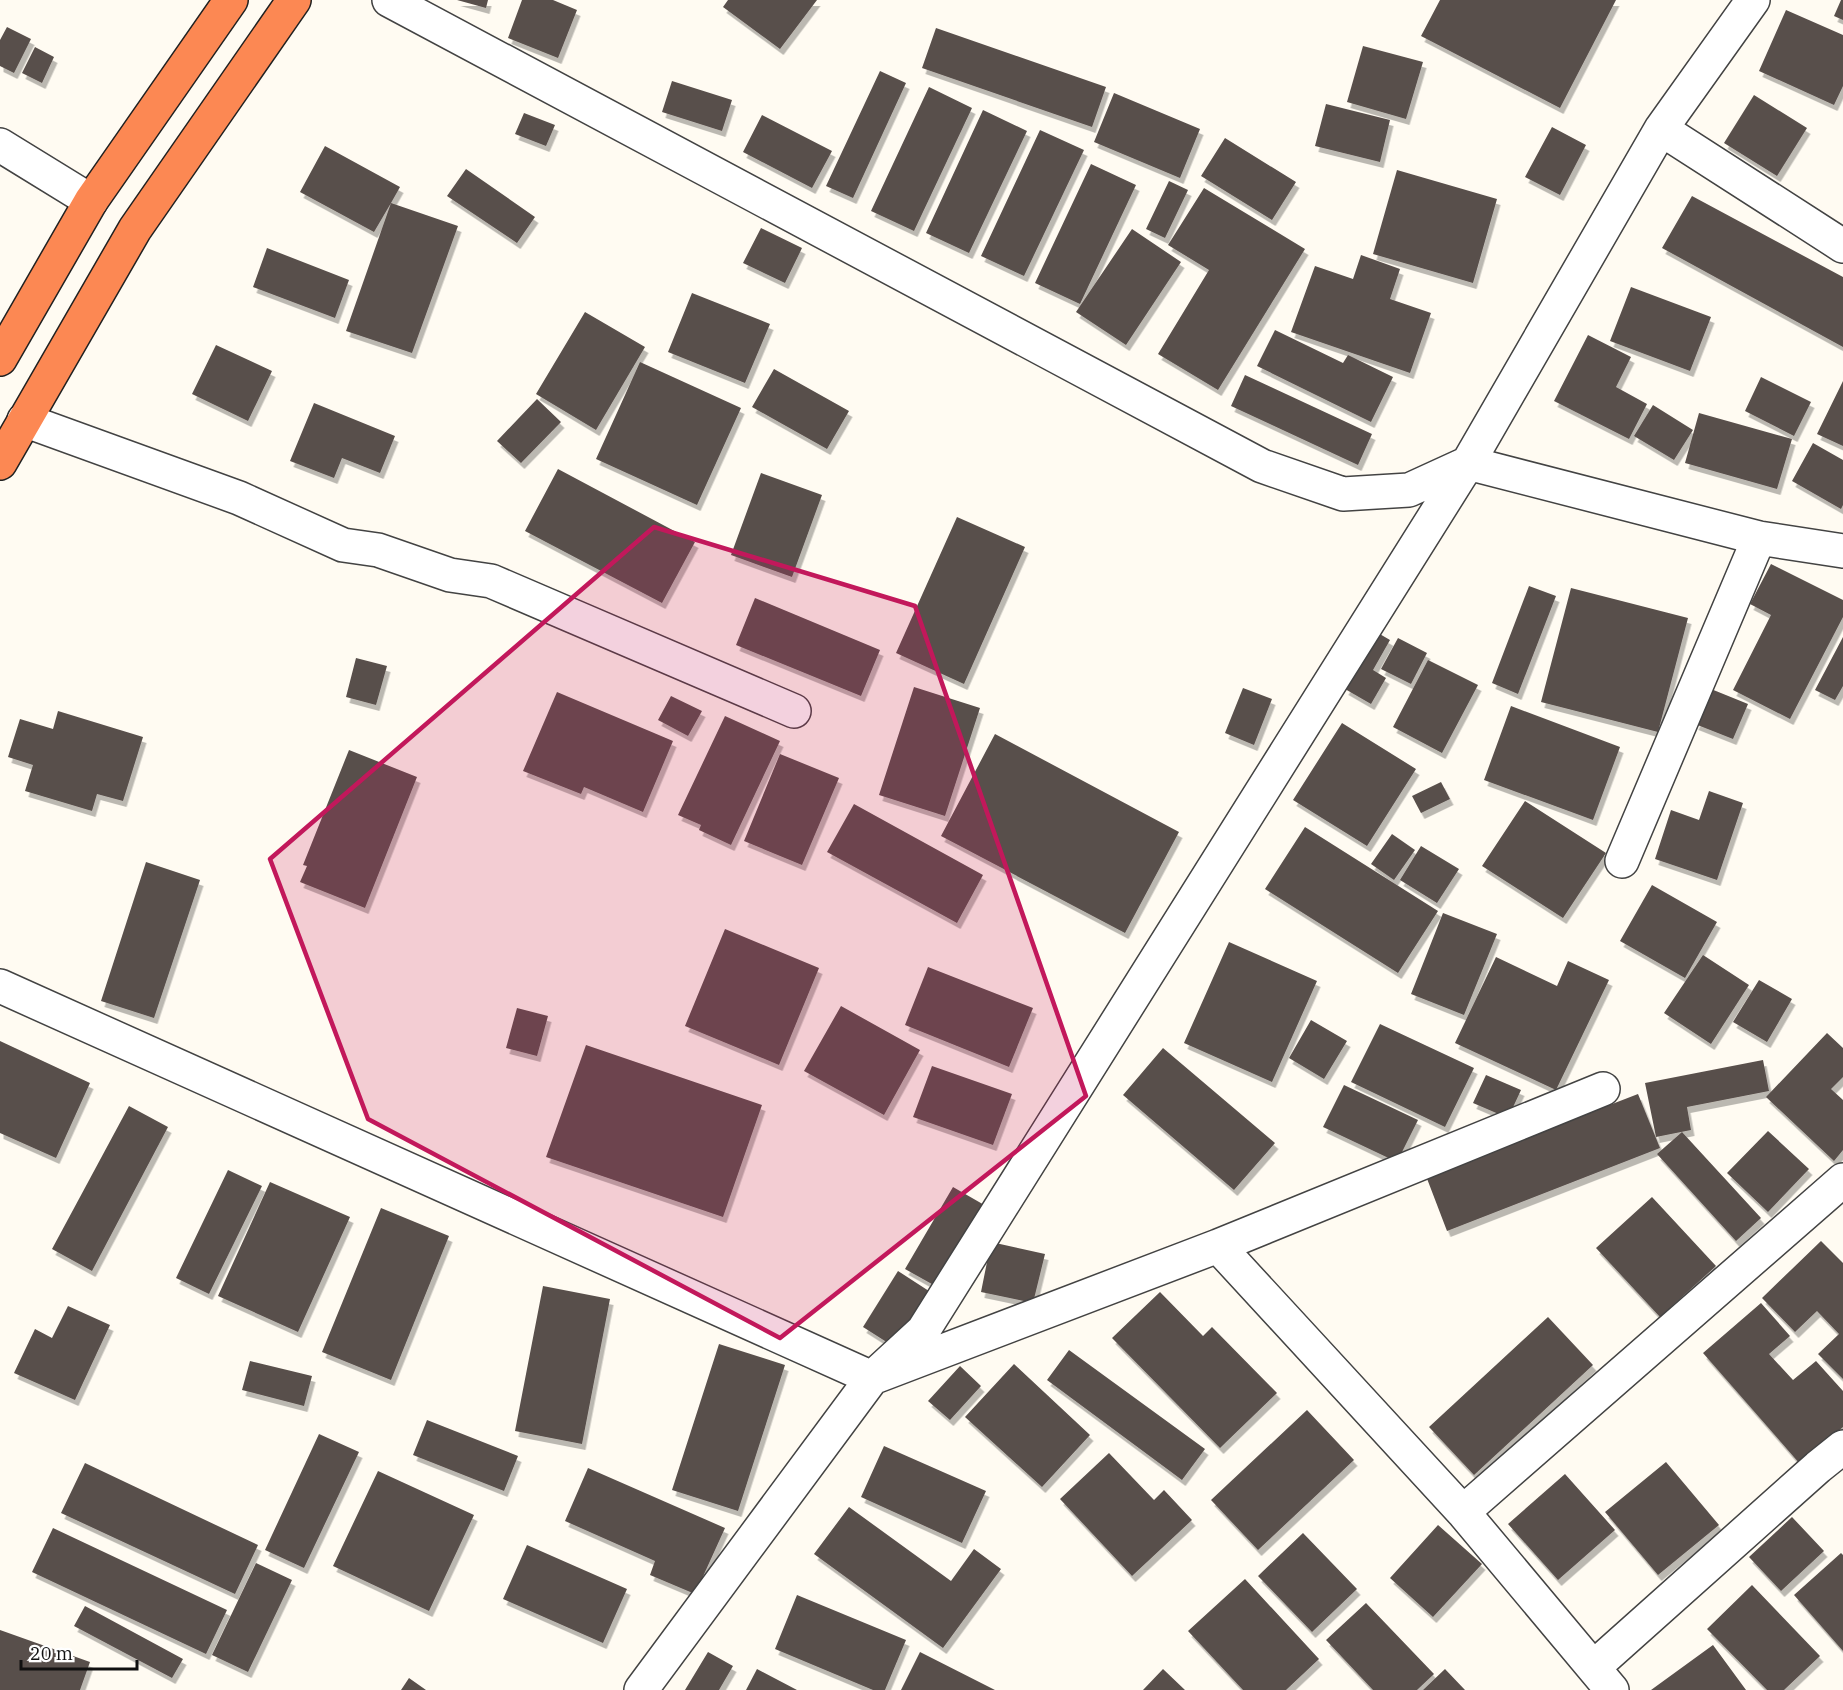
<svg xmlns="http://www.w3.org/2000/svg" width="1843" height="1690" font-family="'IBM Plex Serif',serif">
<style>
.building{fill:#594f4b;filter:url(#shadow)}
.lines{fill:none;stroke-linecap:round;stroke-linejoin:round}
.street-casing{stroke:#434343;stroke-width:36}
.highway-casing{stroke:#212121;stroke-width:36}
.street{stroke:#fff;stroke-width:33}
.highway{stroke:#fc8853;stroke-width:33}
.marked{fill:#c2185b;fill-opacity:0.2;stroke:#c2185b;stroke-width:4.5;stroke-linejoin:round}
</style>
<defs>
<filter id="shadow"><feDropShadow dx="3.5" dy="6" stdDeviation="0" flood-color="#0004"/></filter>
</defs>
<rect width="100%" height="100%" fill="#fffbf2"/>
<path class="building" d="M 457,0 L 488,0 L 486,8 Z
M 522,0 L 553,0 L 577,10 L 558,58 L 508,38 Z
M 728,0 L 817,0 L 780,49 L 723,7 Z
M 1440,0 L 1616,0 L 1560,108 L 1421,36 Z
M 1841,0 L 1843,0 L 1843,20 L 1834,16 Z
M 1786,10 L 1843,35 L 1843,86 L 1834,105 L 1759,71 Z
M 7,27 L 31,39 L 14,73 L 0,66 L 0,40 Z
M 936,28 L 1106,87 L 1092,127 L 922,68 Z
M 1363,46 L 1423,62 L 1406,119 L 1347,102 Z
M 35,47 L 54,57 L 42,83 L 22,73 Z
M 880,71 L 906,83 L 853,198 L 826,186 Z
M 672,81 L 732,100 L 722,131 L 662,112 Z
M 929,87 L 972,108 L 914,231 L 871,211 Z
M 1114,93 L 1200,129 L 1180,178 L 1094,142 Z
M 1754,95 L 1807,128 L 1777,176 L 1724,143 Z
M 1326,104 L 1390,120 L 1380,162 L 1315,146 Z
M 983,110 L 1027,131 L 969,253 L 926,233 Z
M 524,113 L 555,125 L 546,146 L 515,134 Z
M 762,115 L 832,151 L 812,188 L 743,152 Z
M 1552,127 L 1586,145 L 1560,195 L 1525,177 Z
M 1040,130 L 1084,150 L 1024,276 L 981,256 Z
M 1225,138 L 1296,182 L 1272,220 L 1201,176 Z
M 325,146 L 400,187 L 391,203 L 458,226 L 412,353 L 346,331 L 391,203 L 374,232 L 300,192 Z
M 1091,164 L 1136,185 L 1080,304 L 1035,283 Z
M 466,169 L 535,217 L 517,243 L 447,196 Z
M 1397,170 L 1497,199 L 1473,283 L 1373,254 Z
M 1169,181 L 1188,190 L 1165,238 L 1146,229 Z
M 1204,188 L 1305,249 L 1218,390 L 1158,354 L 1209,270 L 1168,245 Z
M 1692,196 L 1843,277 L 1843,347 L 1662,248 Z
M 761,228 L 802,248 L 785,283 L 743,263 Z
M 1132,229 L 1181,262 L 1126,345 L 1076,312 Z
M 267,248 L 349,280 L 335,318 L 253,287 Z
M 1361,255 L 1400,269 L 1390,299 L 1431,313 L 1410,373 L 1291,332 L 1315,266 L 1353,279 Z
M 1631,287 L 1711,317 L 1690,371 L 1610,341 Z
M 692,293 L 770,324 L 745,383 L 668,352 Z
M 585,312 L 645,347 L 596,430 L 536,394 Z
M 1275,330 L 1343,363 L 1348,355 L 1393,377 L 1371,422 L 1257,366 Z
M 1588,335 L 1631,357 L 1616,387 L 1647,404 L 1629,439 L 1554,401 Z
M 216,345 L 272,371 L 248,421 L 192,394 Z
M 640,362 L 741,408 L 697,505 L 596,459 Z
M 774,369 L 849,411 L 827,449 L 752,407 Z
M 1245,375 L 1372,434 L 1358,465 L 1231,406 Z
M 1761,377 L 1811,402 L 1794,436 L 1745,411 Z
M 1843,381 L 1843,446 L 1817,434 Z
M 537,399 L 561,422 L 521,463 L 497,441 Z
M 314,403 L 395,436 L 380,473 L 342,458 L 334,478 L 290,461 Z
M 1653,405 L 1693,430 L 1674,460 L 1634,436 Z
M 1699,413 L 1792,439 L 1777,489 L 1685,463 Z
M 1813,443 L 1843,460 L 1843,505 L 1841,509 L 1792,481 Z
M 558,469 L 695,542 L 662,603 L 525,531 Z
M 761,473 L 822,495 L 792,577 L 731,555 Z
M 957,517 L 1025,547 L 964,684 L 896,653 Z
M 1771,564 L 1843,600 L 1843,617 L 1790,719 L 1733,690 L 1771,615 L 1750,604 Z
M 1529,586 L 1556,596 L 1518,694 L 1492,683 Z
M 1571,588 L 1688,618 L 1658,732 L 1541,702 Z
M 755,598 L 880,650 L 861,696 L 736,645 Z
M 1378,633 L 1390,640 L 1373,670 L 1386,678 L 1371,704 L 1345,689 Z
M 1843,637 L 1843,686 L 1835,700 L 1815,690 Z
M 1398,638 L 1427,653 L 1411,684 L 1381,669 Z
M 356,658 L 387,666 L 376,705 L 346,697 Z
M 1428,660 L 1478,685 L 1442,753 L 1393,727 Z
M 914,687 L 980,708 L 945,816 L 879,795 Z
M 1243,688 L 1272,699 L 1254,745 L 1225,733 Z
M 1711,689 L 1748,704 L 1733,739 L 1695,724 Z
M 557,692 L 673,741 L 643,812 L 584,787 L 581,794 L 523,771 Z
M 671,696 L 702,711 L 688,736 L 658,720 Z
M 1511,706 L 1620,747 L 1593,820 L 1484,780 Z
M 58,711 L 143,737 L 123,801 L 97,794 L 92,811 L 25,791 L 33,765 L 8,757 L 20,719 L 53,729 Z
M 725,716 L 780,741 L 731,845 L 699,830 L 701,825 L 678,815 Z
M 1342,723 L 1416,769 L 1367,846 L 1293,800 Z
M 995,734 L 1179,832 L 1125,933 L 941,836 Z
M 349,750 L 417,777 L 365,908 L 300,882 L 307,866 L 303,865 Z
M 780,754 L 839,778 L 802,865 L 744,841 Z
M 1441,782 L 1450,799 L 1421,813 L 1412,796 Z
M 1709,791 L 1743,803 L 1717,880 L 1655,859 L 1671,810 L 1699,820 Z
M 1525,801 L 1606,853 L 1563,918 L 1482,866 Z
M 854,804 L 983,875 L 957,923 L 827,852 Z
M 1305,827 L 1438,911 L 1398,973 L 1265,889 Z
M 1392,834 L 1415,850 L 1394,880 L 1371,864 Z
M 1421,846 L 1459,869 L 1437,903 L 1400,880 Z
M 146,862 L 200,880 L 154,1018 L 101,1001 Z
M 1652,885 L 1717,922 L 1685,978 L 1620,941 Z
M 1443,913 L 1497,934 L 1464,1015 L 1411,994 Z
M 725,929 L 819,968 L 779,1065 L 685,1026 Z
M 1229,942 L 1317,981 L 1272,1082 L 1184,1043 Z
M 1703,955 L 1749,985 L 1711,1044 L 1664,1013 Z
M 1496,957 L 1557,986 L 1568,961 L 1609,980 L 1556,1090 L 1455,1043 Z
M 928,967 L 1033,1008 L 1009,1067 L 905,1025 Z
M 1759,980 L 1792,999 L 1767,1042 L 1733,1022 Z
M 841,1006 L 920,1050 L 884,1115 L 804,1071 Z
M 517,1008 L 548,1016 L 537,1056 L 506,1048 Z
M 1311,1020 L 1347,1041 L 1324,1079 L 1289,1058 Z
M 1380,1024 L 1474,1068 L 1445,1127 L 1351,1082 Z
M 1827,1033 L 1843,1048 L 1843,1077 L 1831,1089 L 1843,1100 L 1843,1150 L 1834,1161 L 1766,1097 Z
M 0,1041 L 90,1083 L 56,1158 L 0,1133 Z
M 586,1045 L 762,1105 L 723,1217 L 546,1157 Z
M 1163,1048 L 1275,1143 L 1234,1190 L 1123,1095 Z
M 1763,1060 L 1769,1091 L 1687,1107 L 1691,1130 L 1656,1137 L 1645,1083 Z
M 932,1066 L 1012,1094 L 993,1145 L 913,1117 Z
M 1486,1075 L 1521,1090 L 1508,1118 L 1473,1103 Z
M 1344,1085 L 1418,1120 L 1397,1162 L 1323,1127 Z
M 1638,1094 L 1660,1148 L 1447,1231 L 1426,1176 Z
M 129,1106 L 168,1127 L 92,1271 L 52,1249 Z
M 1768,1131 L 1809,1169 L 1768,1212 L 1727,1173 Z
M 1682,1132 L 1761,1218 L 1736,1241 L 1657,1154 Z
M 228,1170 L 262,1186 L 209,1294 L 176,1278 Z
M 270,1182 L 350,1217 L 298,1332 L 218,1296 Z
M 953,1187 L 986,1206 L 939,1288 L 905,1269 Z
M 1652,1197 L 1716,1266 L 1660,1317 L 1596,1248 Z
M 381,1208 L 449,1236 L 391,1380 L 322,1352 Z
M 1821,1241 L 1843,1263 L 1843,1379 L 1818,1354 L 1839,1334 L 1817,1311 L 1795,1332 L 1762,1298 Z
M 991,1242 L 1045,1254 L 1033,1303 L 981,1292 Z
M 898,1271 L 932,1293 L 896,1348 L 863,1327 Z
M 543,1286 L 610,1299 L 582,1444 L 515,1431 Z
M 1160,1292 L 1203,1336 L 1212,1327 L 1277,1393 L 1220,1448 L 1112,1338 Z
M 1761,1303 L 1790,1336 L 1769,1354 L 1793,1380 L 1816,1361 L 1843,1391 L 1843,1427 L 1800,1464 L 1703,1353 Z
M 68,1306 L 110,1325 L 75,1400 L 14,1373 L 35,1329 L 52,1338 Z
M 1548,1317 L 1593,1365 L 1474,1475 L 1429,1427 Z
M 719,1344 L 785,1365 L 738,1511 L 672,1490 Z
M 1069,1350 L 1205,1449 L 1182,1480 L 1047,1380 Z
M 250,1361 L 312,1376 L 304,1406 L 242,1390 Z
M 1014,1364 L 1090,1435 L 1042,1487 L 965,1417 Z
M 960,1366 L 981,1386 L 950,1420 L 928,1401 Z
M 1307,1410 L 1354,1460 L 1258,1550 L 1211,1500 Z
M 427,1420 L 518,1456 L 504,1491 L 413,1455 Z
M 319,1434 L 359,1452 L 304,1568 L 265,1550 Z
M 884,1446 L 986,1491 L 962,1543 L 861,1497 Z
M 1109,1453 L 1154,1500 L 1164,1490 L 1192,1520 L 1132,1576 L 1060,1499 Z
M 1666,1462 L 1719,1525 L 1658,1575 L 1605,1512 Z
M 85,1463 L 258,1545 L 235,1594 L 61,1513 Z
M 588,1468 L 725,1528 L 695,1594 L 650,1575 L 655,1561 L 565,1521 Z
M 378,1471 L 474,1515 L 429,1611 L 333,1566 Z
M 1565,1474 L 1615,1530 L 1558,1580 L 1508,1524 Z
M 849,1507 L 951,1581 L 974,1549 L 1001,1569 L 943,1648 L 814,1554 Z
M 1792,1517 L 1824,1551 L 1781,1591 L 1749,1557 Z
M 1438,1525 L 1482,1564 L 1433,1617 L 1390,1578 Z
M 53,1528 L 227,1610 L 206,1654 L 32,1572 Z
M 1303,1533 L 1357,1589 L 1312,1632 L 1258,1576 Z
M 527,1545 L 627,1589 L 603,1643 L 503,1599 Z
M 1841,1553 L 1843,1555 L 1843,1651 L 1794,1595 Z
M 256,1563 L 292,1580 L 248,1672 L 212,1655 Z
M 1245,1579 L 1319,1659 L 1286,1690 L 1243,1690 L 1188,1631 Z
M 1752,1585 L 1820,1656 L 1784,1690 L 1767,1690 L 1707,1629 Z
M 797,1595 L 906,1640 L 885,1690 L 873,1690 L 775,1649 Z
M 1366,1603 L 1434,1674 L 1417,1690 L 1373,1690 L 1326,1640 Z
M 85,1606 L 183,1659 L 172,1678 L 74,1626 Z
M 0,1630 L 90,1662 L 80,1690 L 0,1690 Z
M 1713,1645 L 1746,1690 L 1651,1690 Z
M 708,1652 L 733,1666 L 719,1690 L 685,1690 Z
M 920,1652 L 995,1690 L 901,1690 Z
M 757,1669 L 797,1690 L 746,1690 Z
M 1163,1669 L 1185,1690 L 1143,1690 Z
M 1445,1669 L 1465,1690 L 1423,1690 Z
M 409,1678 L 426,1690 L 401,1690 Z"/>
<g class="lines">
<g class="street-casing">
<path id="street" d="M 389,0 L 1262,466 L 1343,494 L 1409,490 L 1468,463 L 1759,538 L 1843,551
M 1661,129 L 1843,246
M 0,145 L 91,201
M 24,420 L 239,498 L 343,545 L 378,550 L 450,575 L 491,581 L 794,711
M 1622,861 L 1759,538
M 0,986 L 872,1378 L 1218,1246 L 1603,1089
M 1218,1246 L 1463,1512 L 1612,1690
M 1463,1512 L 1843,1180
M 1594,1667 L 1818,1467 L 1843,1447
M 641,1690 L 872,1378 L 923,1331 L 1468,463 L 1661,129 L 1753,0"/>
</g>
<g class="highway-casing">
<path id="highway" d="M 0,359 L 91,201 L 231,0
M 0,463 L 135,229 L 294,0"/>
</g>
<use href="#street" class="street"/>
<use href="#highway" class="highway"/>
</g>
<path class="marked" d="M 654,527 L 915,606 L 1086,1096 L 780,1338 L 368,1119 L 270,859 Z"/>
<path d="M21 1660v9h116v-9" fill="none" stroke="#101010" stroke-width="3"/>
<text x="30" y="1660" font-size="18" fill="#101010" stroke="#ffffff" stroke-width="4.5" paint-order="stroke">20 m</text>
</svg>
